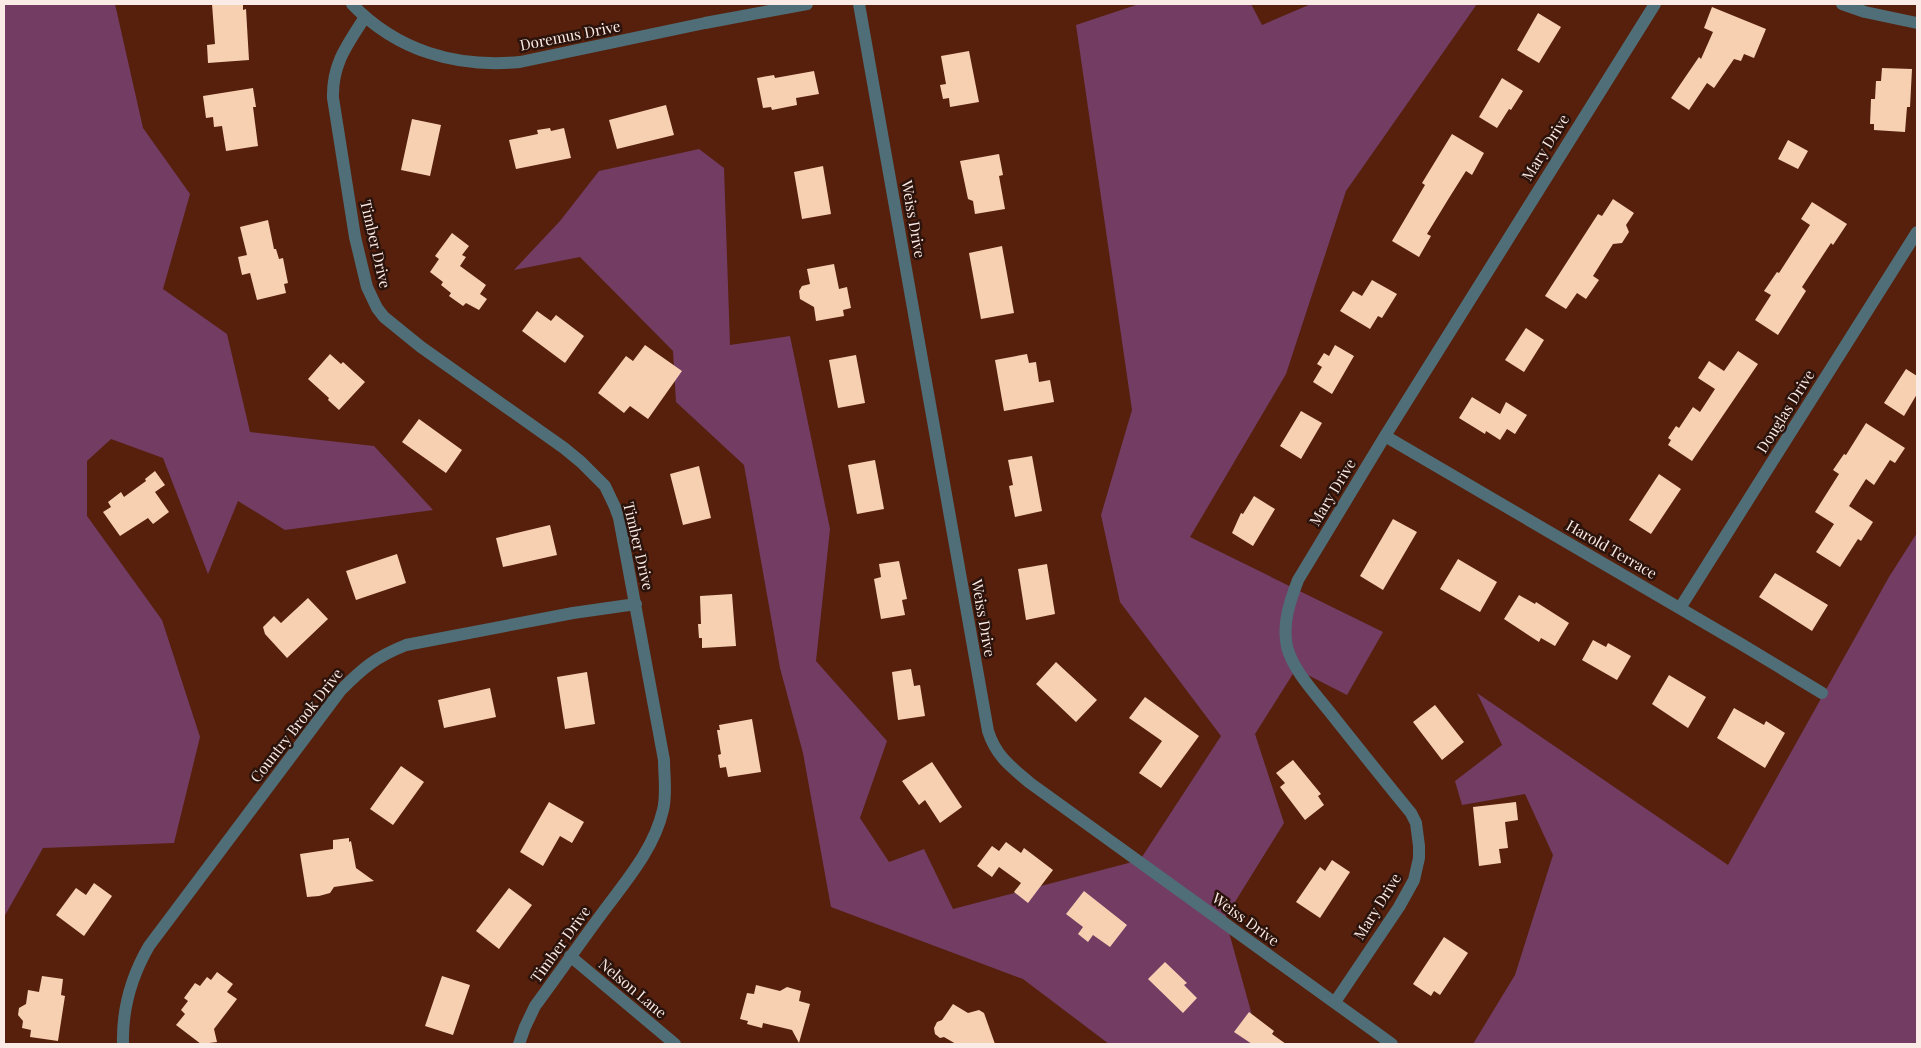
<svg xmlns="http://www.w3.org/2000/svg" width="1921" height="1048" font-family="'Playfair Display',serif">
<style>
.green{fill:#733c63}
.building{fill:#f7d0b2}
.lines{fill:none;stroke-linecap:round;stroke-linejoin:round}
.minor{stroke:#4f6e77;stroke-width:12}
.labels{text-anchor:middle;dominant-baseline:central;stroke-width:5;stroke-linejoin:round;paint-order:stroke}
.street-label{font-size:15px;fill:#faebe6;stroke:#2b130b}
</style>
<rect width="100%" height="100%" fill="#56200d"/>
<path class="green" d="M 4,4 L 115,4 L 143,128 L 190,194 L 163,289 L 227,334 L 250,432 L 374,446 L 433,510 L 285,530 L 238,501 L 208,574 L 163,458 L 111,439 L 87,461 L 87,516 L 162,620 L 200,737 L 174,843 L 43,848 L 4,917 Z
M 1139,4 L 1251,4 L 1262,25 L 1311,4 L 1477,4 L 1346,191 L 1286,374 L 1190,537 L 1383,632 L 1347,695 L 1296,669 L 1255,734 L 1284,823 L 1225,918 L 1260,1044 L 1109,1044 L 1023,979 L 831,907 L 803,753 L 780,668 L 744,465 L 676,402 L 673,351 L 580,257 L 514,270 L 560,221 L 599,171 L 699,149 L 724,168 L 730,345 L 790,336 L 830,529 L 816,661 L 887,741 L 860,818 L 889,862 L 924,849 L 953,909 L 1140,860 L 1221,736 L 1120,602 L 1101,515 L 1132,410 L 1076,25 Z
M 1917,533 L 1917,1044 L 1473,1044 L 1515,975 L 1553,855 L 1525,794 L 1462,805 L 1455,781 L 1502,745 L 1477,693 L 1728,865 L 1889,577 Z"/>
<path class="building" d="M 212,4 L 243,4 L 243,10 L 246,9 L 249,60 L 208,63 L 207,45 L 215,44 Z
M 1712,7 L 1766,29 L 1754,58 L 1744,54 L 1741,61 L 1734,59 L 1714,88 L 1707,83 L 1689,110 L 1671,98 L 1699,57 L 1701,59 L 1713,32 L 1704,28 Z
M 1538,13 L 1561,27 L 1539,63 L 1517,50 Z
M 969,51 L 979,102 L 950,107 L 949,98 L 943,99 L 940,85 L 946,84 L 941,56 Z
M 1882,68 L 1912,69 L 1910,107 L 1907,107 L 1905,132 L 1874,130 L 1874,124 L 1870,124 L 1871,99 L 1875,99 L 1876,81 L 1881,81 Z
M 814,71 L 819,94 L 796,98 L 797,105 L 772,110 L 771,107 L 763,108 L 757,78 L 774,75 L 775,78 Z
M 1502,78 L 1523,91 L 1511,110 L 1509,109 L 1497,128 L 1479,117 Z
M 253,88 L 256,107 L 253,107 L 258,146 L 226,151 L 222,126 L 214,127 L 213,117 L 206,118 L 203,96 Z
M 666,105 L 674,135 L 617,149 L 609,120 Z
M 412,119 L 441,125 L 430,176 L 401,170 Z
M 550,128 L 551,131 L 564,128 L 571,158 L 516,169 L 509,140 L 538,134 L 537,130 Z
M 1452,134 L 1484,153 L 1472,175 L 1466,171 L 1449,198 L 1427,234 L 1431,236 L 1419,257 L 1392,241 L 1425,185 L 1422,183 Z
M 1788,140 L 1808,151 L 1798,169 L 1778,159 Z
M 999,154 L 1003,175 L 999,176 L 1005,209 L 975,214 L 973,201 L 968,199 L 960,161 Z
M 823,166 L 831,214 L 802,219 L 794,172 Z
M 1613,199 L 1634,213 L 1626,225 L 1629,232 L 1622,243 L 1613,244 L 1593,276 L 1599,280 L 1586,299 L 1577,293 L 1566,309 L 1545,296 L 1598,214 L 1602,216 Z
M 1812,202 L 1847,224 L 1833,245 L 1831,243 L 1802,287 L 1806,291 L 1778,335 L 1755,320 L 1771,295 L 1764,291 L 1777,272 L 1779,273 L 1810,225 L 1801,219 Z
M 268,220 L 274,249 L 276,249 L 279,259 L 283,258 L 288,283 L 284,284 L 286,293 L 257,300 L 250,273 L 242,275 L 238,257 L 247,255 L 240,227 Z
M 452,233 L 469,246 L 462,255 L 466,257 L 460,266 L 486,285 L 480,294 L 487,299 L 479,310 L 466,303 L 463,306 L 449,296 L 451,293 L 441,285 L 443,282 L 430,272 L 439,259 L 435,256 Z
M 1002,246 L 1014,313 L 981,319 L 969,253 Z
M 834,264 L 839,289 L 847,287 L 851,308 L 843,310 L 844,316 L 816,321 L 814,307 L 800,299 L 799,291 L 802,286 L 810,284 L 807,269 Z
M 1372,280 L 1397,294 L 1382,318 L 1378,316 L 1370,329 L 1340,311 L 1353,291 L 1362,296 Z
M 537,311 L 551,321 L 556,315 L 584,336 L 565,363 L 522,331 Z
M 1526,328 L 1544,340 L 1524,372 L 1505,360 Z
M 645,345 L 682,371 L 648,419 L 630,406 L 624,413 L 598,393 L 626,356 L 633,361 Z
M 1335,345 L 1354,356 L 1332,394 L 1313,382 L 1322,367 L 1317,364 L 1324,353 L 1329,356 Z
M 1738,351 L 1758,364 L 1692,461 L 1668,445 L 1671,440 L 1668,438 L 1676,426 L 1679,428 L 1693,407 L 1700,412 L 1715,389 L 1698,378 L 1709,361 L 1724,371 Z
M 330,354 L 341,364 L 343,362 L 365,382 L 339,410 L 328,400 L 329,398 L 308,379 Z
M 1027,354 L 1029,363 L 1036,362 L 1039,382 L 1050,380 L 1054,402 L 1004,411 L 995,360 Z
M 856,355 L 865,403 L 838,408 L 829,360 Z
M 1906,369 L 1917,376 L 1917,394 L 1904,416 L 1884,403 Z
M 1472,397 L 1500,414 L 1506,402 L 1527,415 L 1515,434 L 1507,429 L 1500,440 L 1486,431 L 1485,434 L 1459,418 Z
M 1301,411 L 1322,423 L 1301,459 L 1280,446 Z
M 419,419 L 462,450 L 446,473 L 402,442 Z
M 1866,423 L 1905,448 L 1895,463 L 1890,460 L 1874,485 L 1866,479 L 1849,506 L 1873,522 L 1861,541 L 1858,539 L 1840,567 L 1816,552 L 1834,524 L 1815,512 L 1839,474 L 1833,470 L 1844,454 L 1846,455 Z
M 1032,456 L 1042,511 L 1015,517 L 1009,486 L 1013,485 L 1008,460 Z
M 875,460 L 884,509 L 857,514 L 848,465 Z
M 699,466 L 711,518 L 683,525 L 670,474 Z
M 155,471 L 165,485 L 155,492 L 169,512 L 153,524 L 148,518 L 120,536 L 103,512 L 111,507 L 108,502 L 121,492 L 124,497 L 146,481 L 145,479 Z
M 1659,474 L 1681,489 L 1651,534 L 1629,520 Z
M 1254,496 L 1275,509 L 1253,546 L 1232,533 L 1241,513 L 1243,514 Z
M 1393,519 L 1417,532 L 1383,590 L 1360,576 Z
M 550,525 L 557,555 L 503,567 L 496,538 Z
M 397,554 L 406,583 L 356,600 L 346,571 Z
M 1458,559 L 1497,582 L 1480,612 L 1440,589 Z
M 899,561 L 907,599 L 902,600 L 905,615 L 881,619 L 874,579 L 881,577 L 879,564 Z
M 1047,564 L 1055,614 L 1026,620 L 1018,569 Z
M 1775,573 L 1828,605 L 1812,631 L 1759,597 Z
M 732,594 L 736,646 L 702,648 L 702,638 L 699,638 L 698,624 L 701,624 L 700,596 Z
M 1519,595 L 1535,604 L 1536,602 L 1569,623 L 1555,646 L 1541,638 L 1539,642 L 1504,619 Z
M 308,598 L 328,619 L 287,658 L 265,634 L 263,627 L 274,616 L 281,623 Z
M 1593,640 L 1606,647 L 1608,643 L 1631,656 L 1617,680 L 1582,660 Z
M 1056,662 L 1097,700 L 1076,722 L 1036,684 Z
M 911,669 L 914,686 L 920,685 L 925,716 L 898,720 L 892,672 Z
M 587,672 L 595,724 L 565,729 L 557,677 Z
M 1669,675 L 1706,697 L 1688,728 L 1652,704 Z
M 490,688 L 496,717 L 444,728 L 438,700 Z
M 1145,697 L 1199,736 L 1161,788 L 1139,773 L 1162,741 L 1129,718 Z
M 1435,705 L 1464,742 L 1442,760 L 1413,722 Z
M 1734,708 L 1764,725 L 1766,721 L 1785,733 L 1765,768 L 1717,738 Z
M 752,719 L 761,772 L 728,777 L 726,767 L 720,768 L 718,755 L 721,754 L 717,730 L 720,730 L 719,725 Z
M 1293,760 L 1321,794 L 1318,796 L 1324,805 L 1305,820 L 1280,787 L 1285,783 L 1276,773 Z
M 932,762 L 962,807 L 940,823 L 925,800 L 919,805 L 902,781 Z
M 401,766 L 424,782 L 393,825 L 370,809 Z
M 549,802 L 584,822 L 572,843 L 560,836 L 543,866 L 520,852 Z
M 1516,802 L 1518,820 L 1505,822 L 1508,848 L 1499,849 L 1501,863 L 1479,866 L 1473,807 Z
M 349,838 L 349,842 L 351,841 L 356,868 L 374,881 L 334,887 L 330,893 L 319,896 L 307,897 L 300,854 L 333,849 L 333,840 Z
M 1006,842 L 1021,853 L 1024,848 L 1053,870 L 1028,903 L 1014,892 L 1021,883 L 999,867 L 992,877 L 977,866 L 992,846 L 999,851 Z
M 1332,860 L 1350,872 L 1320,918 L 1296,902 L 1320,867 L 1325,871 Z
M 94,883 L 112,896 L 84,936 L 56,915 L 76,888 L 86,895 Z
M 509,888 L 532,905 L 499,949 L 476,931 Z
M 1084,891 L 1127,925 L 1110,947 L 1093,935 L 1088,942 L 1078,934 L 1083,927 L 1066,914 Z
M 1444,937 L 1468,953 L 1440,995 L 1434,991 L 1431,996 L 1413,984 Z
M 1165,962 L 1187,983 L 1184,985 L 1197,998 L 1183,1013 L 1148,979 Z
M 217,972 L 233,984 L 227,992 L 237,999 L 214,1029 L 217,1042 L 201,1044 L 176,1025 L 185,1014 L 181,1010 L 188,1001 L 184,998 L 195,983 L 200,986 L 207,977 L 211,980 Z
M 42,976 L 63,979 L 61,995 L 65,996 L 58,1041 L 30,1037 L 31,1030 L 22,1028 L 23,1021 L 18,1015 L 19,1008 L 26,1004 L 28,990 L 39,992 Z
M 442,976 L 470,985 L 453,1035 L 425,1026 Z
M 756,985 L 780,991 L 787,987 L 801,991 L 799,1001 L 810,1004 L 799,1043 L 792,1030 L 763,1023 L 762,1028 L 747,1024 L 748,1021 L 740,1019 L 747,993 L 754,994 Z
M 953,1004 L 968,1013 L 979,1010 L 984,1013 L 995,1044 L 956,1044 L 944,1037 L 940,1038 L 935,1034 L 934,1028 L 937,1022 L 942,1020 Z
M 1249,1012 L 1274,1031 L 1272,1034 L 1286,1044 L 1252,1044 L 1234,1032 Z"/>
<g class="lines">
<path class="minor" d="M 352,4 C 397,51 456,68 520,62 L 705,23 L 807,4
M 859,4 L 988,731 C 996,756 1010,766 1030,783 L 1392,1044
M 1842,4 L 1865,12 L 1917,23
M 365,17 C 347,45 332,64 333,98 L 355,237 L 367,287 L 377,308 L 384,317 L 421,347 L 564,448 L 581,462 L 605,486 L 615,507 L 619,518 L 664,760 C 664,776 667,794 663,810 C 654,849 626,881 603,912 C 580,943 558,975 535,1006 L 525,1027 L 519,1044
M 1385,436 L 1741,644 L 1822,693
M 1680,608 L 1917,232
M 570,956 L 675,1044
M 1335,1002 L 1399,907 L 1414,880 L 1419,858 L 1419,846 L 1416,823 L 1411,813 C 1383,779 1356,745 1329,711 C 1314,692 1293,670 1287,647 C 1282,623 1290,601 1298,580 L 1385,436 L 1655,4
M 123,1044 C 122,1008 131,977 149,946 L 341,690 C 364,667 376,657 406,645 L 573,613 L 636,604"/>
</g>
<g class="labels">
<g class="street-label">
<text transform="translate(570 35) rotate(-11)">Doremus Drive</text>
<text transform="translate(1545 147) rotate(-58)">Mary Drive</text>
<text transform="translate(914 219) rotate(80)">Weiss Drive</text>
<text transform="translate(376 244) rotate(77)">Timber Drive</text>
<text transform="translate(1785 411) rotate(-58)">Douglas Drive</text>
<text transform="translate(1332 492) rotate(-59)">Mary Drive</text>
<text transform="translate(639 546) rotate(77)">Timber Drive</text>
<text transform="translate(1612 549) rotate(30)">Harold Terrace</text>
<text transform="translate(984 618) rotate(80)">Weiss Drive</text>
<text transform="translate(296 725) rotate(-52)">Country Brook Drive</text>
<text transform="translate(1377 906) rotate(-58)">Mary Drive</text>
<text transform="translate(1246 919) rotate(36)">Weiss Drive</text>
<text transform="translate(560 944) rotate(-54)">Timber Drive</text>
<text transform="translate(633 988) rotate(40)">Nelson Lane</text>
</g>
</g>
<rect width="1921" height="1048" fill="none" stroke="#faebe6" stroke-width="10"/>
</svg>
